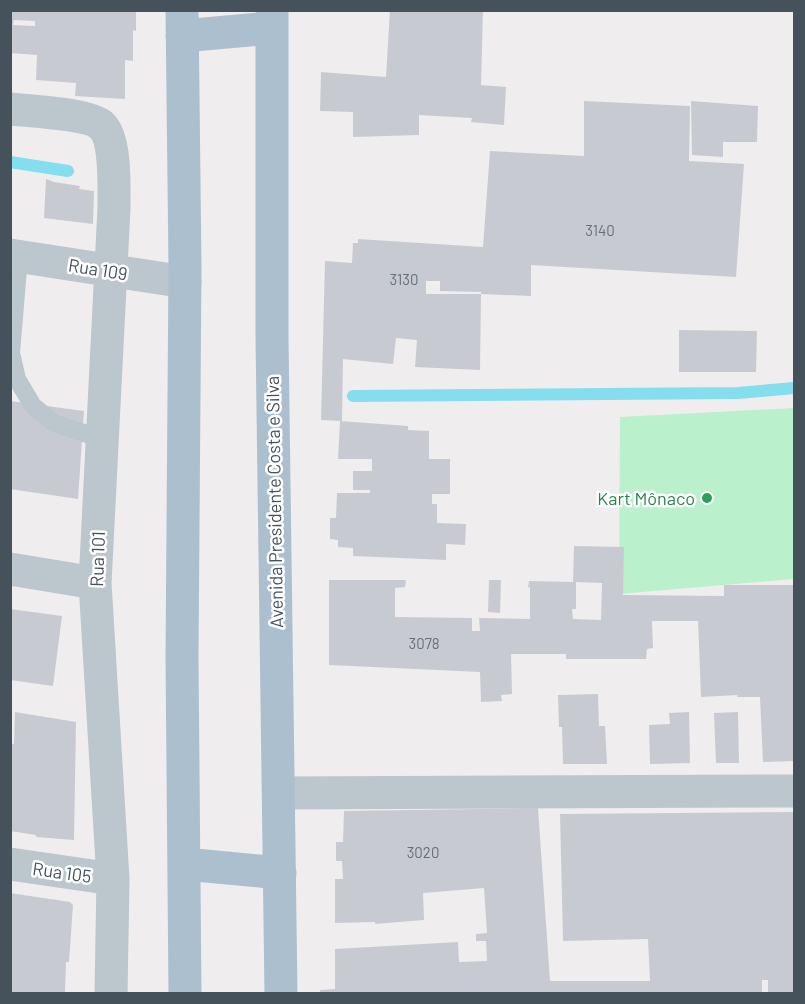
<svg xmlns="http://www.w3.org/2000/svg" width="805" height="1004" font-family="Barlow,sans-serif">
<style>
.park{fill:#baf0cc}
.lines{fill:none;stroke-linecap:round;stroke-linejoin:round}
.stream{stroke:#85deee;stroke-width:12}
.building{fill:#c7cbd1;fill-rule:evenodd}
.lane{stroke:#bbc6cd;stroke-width:18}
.street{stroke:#bbc6cd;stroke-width:33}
.primary{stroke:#acbfce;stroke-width:33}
.leisure-dot{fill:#2e9e5b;stroke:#fff;stroke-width:2}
.labels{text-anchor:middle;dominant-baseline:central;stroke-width:5;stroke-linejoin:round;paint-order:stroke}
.number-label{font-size:15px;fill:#667079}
.street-label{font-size:18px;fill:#45525c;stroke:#fff}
.leisure-label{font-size:18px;fill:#27864d;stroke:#fff;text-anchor:end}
</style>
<rect width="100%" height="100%" fill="#f0edee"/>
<path class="park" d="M 794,408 L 794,579 L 619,594 L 620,417 Z"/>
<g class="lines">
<path class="stream" d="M 10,162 L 68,171
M 353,396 L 738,393 L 794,388"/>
</g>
<path class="building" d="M 10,10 L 136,10 L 136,31 L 133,30 L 133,61 L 125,60 L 125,99 L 75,96 L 76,83 L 36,80 L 37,55 L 10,53 ZM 14,20 L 35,21 L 35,26 L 13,25 Z
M 390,10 L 483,10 L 481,85 L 506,87 L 504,125 L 471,122 L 472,118 L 419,115 L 419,135 L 353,137 L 353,112 L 320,111 L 321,72 L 386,77 Z
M 584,101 L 690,106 L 689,161 L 744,164 L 736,277 L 531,265 L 531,296 L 481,294 L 480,370 L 415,367 L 417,340 L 396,338 L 393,364 L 343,359 L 342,421 L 321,420 L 325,261 L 352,263 L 353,243 L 358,243 L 358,239 L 483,247 L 490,151 L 584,156 ZM 426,281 L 440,281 L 440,291 L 481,292 L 481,294 L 426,294 Z
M 691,101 L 758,106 L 757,142 L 723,142 L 723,157 L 692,155 Z
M 46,179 L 54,182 L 80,186 L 79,189 L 94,191 L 93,224 L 44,218 Z
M 679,330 L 757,331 L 756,372 L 679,372 Z
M 10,401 L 84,411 L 78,499 L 10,489 Z
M 340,421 L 408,426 L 408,430 L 429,431 L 429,459 L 450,459 L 450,494 L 432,494 L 432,504 L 437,504 L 437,523 L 466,524 L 465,545 L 446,544 L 446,560 L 353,556 L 353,548 L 338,547 L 338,540 L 330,539 L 330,518 L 336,518 L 337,493 L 370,493 L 370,490 L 353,490 L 353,471 L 372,471 L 372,459 L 338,459 Z
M 574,546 L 624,547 L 623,595 L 724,596 L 724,585 L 794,585 L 794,761 L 763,762 L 760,697 L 737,697 L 738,695 L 701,697 L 698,621 L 652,621 L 653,648 L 647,649 L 646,659 L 566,659 L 566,654 L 511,654 L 512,694 L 501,695 L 502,701 L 481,702 L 480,672 L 329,665 L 329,580 L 406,580 L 405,587 L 395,588 L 395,617 L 472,618 L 472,631 L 480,631 L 479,618 L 530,619 L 530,587 L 528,588 L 529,581 L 573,582 ZM 576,582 L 602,583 L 601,620 L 573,619 L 572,609 L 576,609 Z
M 489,580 L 501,580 L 500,613 L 488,612 Z
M 10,609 L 62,616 L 53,686 L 10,680 Z
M 598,694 L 599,726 L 605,726 L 607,764 L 563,764 L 562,727 L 559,727 L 558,695 Z
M 15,712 L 76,722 L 74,840 L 36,837 L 36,835 L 10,831 L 10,743 L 14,744 Z
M 689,712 L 690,763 L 650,764 L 649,725 L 670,724 L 669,713 Z
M 738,712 L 739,763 L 716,763 L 714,713 Z
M 538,808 L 550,981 L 650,981 L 648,939 L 563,941 L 560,814 L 794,812 L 794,993 L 768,993 L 768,980 L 762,980 L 762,993 L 320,993 L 320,990 L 335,989 L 335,949 L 458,942 L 459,962 L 487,961 L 486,941 L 476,941 L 476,934 L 487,933 L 484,888 L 423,893 L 424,920 L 375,924 L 375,922 L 335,923 L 335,879 L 343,879 L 342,861 L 336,861 L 336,842 L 343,842 L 344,811 Z
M 10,893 L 70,902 L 73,905 L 69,962 L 66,962 L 65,993 L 10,993 Z"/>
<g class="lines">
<path class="lane" d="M 19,257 L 11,353 L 17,379 L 33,406 L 54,423 L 102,439"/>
<path class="street" d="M 10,109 C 28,111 91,114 102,126 C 116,139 114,189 114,208 L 95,583 L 113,879 L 111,994
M 10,255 L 185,282
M 10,569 L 95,583
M 279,793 L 794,791
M 10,864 L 113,879"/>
<path class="primary" d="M 182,10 L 185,266 L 182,657 L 185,994
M 272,10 L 272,337 L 281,994
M 182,36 L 271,28
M 185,864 L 280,873"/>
</g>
<circle class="leisure-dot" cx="707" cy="498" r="6"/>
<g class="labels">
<g class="number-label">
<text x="600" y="230">3140</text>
<text x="404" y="279">3130</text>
<text x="424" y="643">3078</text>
<text x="423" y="852">3020</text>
</g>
<g class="street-label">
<text transform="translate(98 269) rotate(9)">Rua 109</text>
<text transform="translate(274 502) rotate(-91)">Avenida Presidente Costa e Silva</text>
<text transform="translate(97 559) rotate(-88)">Rua 101</text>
<text transform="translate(62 872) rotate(8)">Rua 105</text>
</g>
<g class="leisure-label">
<text x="695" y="498">Kart Mônaco</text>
</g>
</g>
<rect width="805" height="1004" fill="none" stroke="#45525c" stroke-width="24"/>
</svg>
